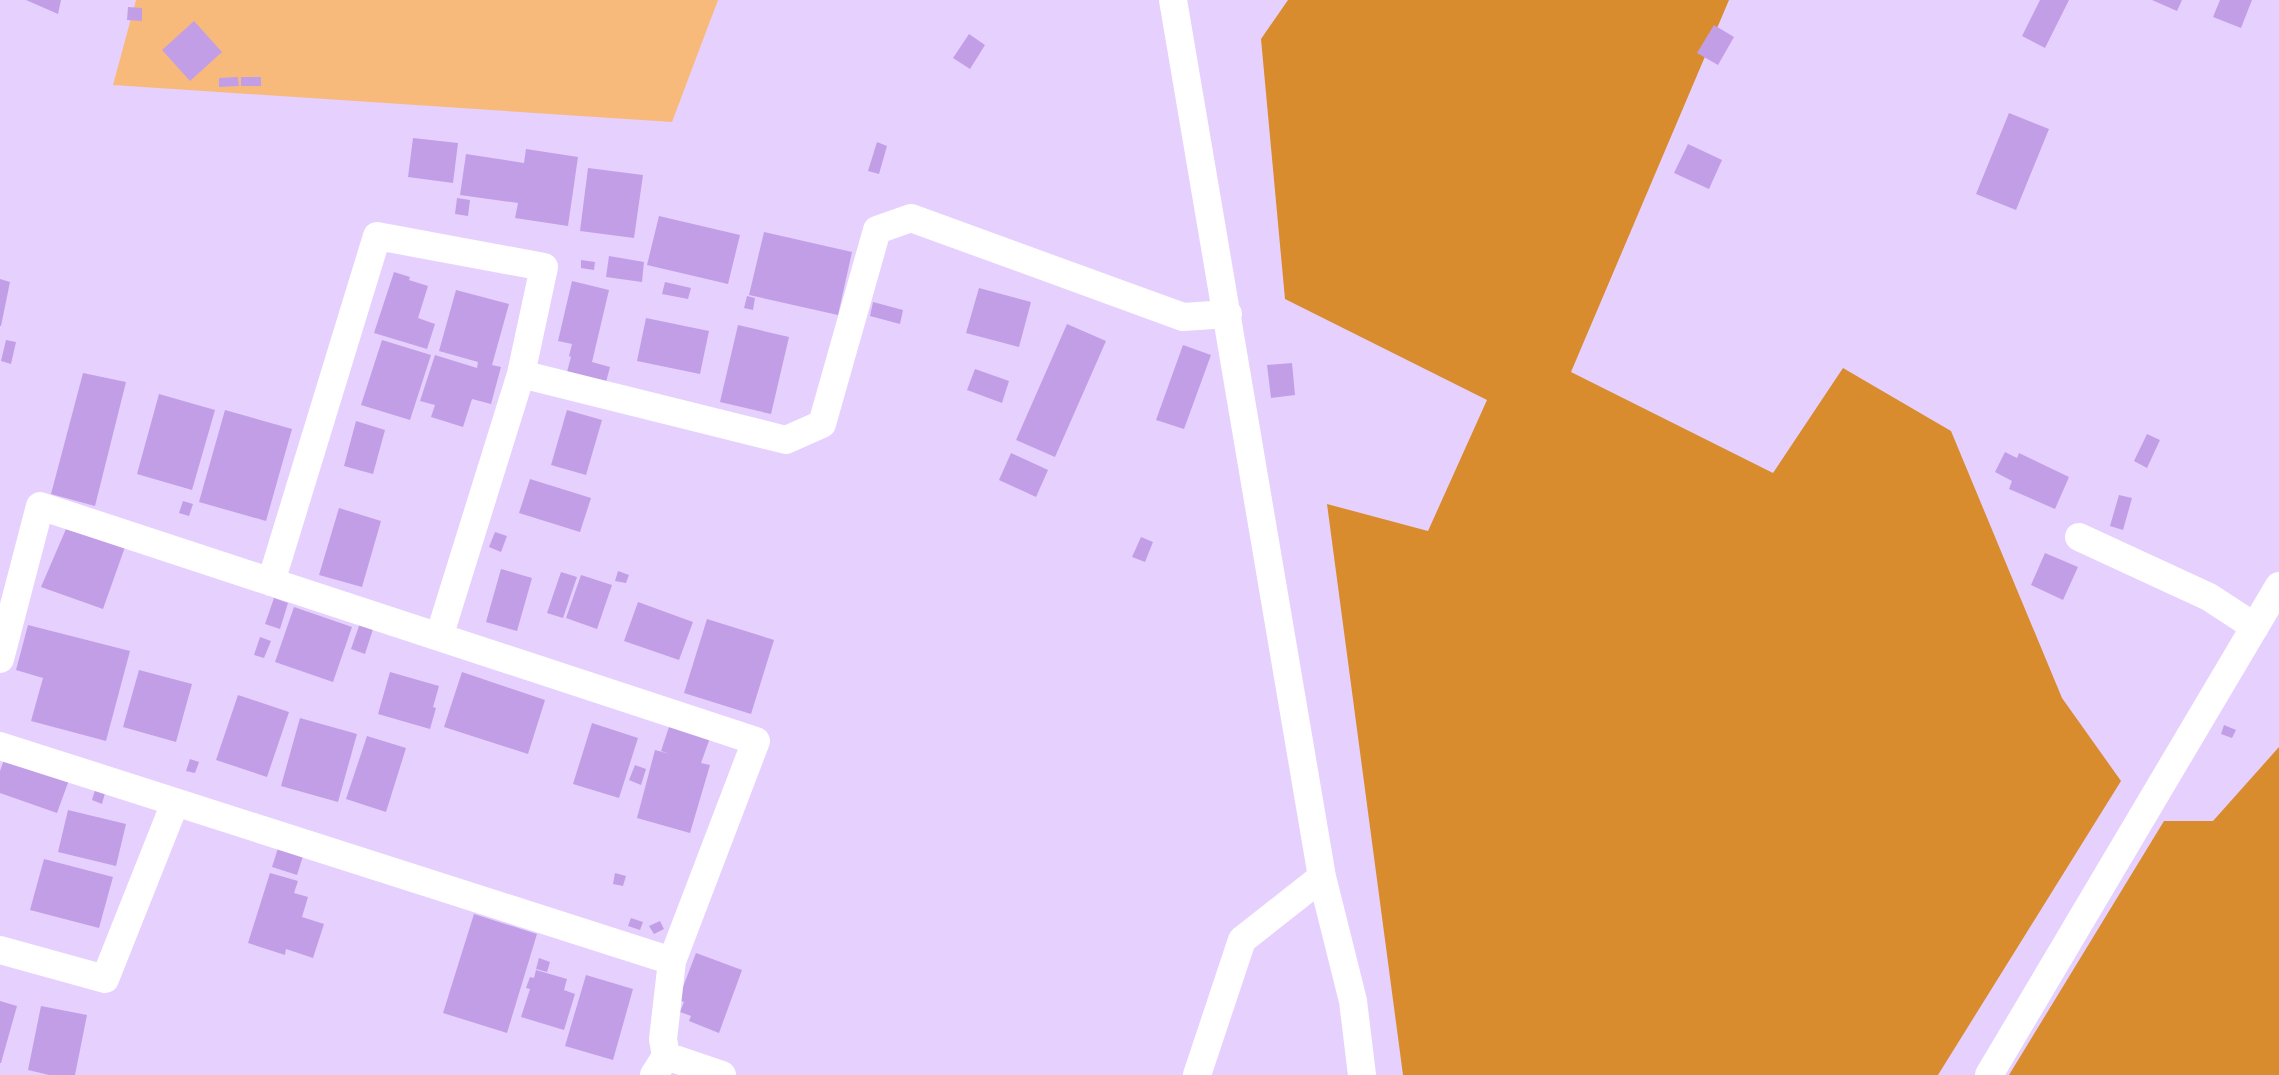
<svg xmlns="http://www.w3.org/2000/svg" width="2279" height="1075" font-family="'Times New Roman',serif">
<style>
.green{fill:#f8ba7a}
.forest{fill:#d98c2d}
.building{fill:#c29ee7}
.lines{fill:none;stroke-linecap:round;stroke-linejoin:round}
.minor{stroke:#fff;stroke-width:28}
</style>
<rect width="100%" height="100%" fill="#e6d0fe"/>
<path class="green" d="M 136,0 L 718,0 L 672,122 L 113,85 Z"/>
<path class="forest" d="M 1288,0 L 1729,0 L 1571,372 L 1773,473 L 1843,368 L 1951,431 L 2062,698 L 2121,781 L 1938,1075 L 1403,1075 L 1327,504 L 1428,531 L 1487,400 L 1285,299 L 1261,39 Z
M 2279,747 L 2279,1075 L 2009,1075 L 2164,821 L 2213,821 Z"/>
<path class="building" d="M 26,0 L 61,0 L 58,14 Z
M 2040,0 L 2069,0 L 2045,48 L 2022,36 Z
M 2152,0 L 2182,0 L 2177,11 Z
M 2220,0 L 2252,0 L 2241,28 L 2213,17 Z
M 128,7 L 142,8 L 142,21 L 127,20 Z
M 194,21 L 222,52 L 190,81 L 162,50 Z
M 1714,25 L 1734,37 L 1718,65 L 1697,53 Z
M 969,34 L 985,45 L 970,69 L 953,58 Z
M 238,77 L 239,86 L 219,87 L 219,78 Z
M 241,77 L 261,77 L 261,86 L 241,86 Z
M 2009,113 L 2049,129 L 2016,210 L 1976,194 Z
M 413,138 L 458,143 L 453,183 L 408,177 Z
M 877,142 L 887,146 L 879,174 L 868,171 Z
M 1688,144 L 1722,160 L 1709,189 L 1674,173 Z
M 526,149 L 578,157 L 568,226 L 515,218 L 518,203 L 460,195 L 466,154 L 524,163 Z
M 588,168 L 643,175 L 634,238 L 580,231 Z
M 457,198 L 470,200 L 468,216 L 455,214 Z
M 659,216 L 740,235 L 728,284 L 647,265 Z
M 764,232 L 852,252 L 838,315 L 749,295 Z
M 609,256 L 644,262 L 642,282 L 606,277 Z
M 581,260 L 595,262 L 594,270 L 581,268 Z
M 394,272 L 410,277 L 409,280 L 428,286 L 418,318 L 435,324 L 427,349 L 374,333 Z
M 0,279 L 10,282 L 1,326 L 0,326 Z
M 572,281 L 609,290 L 592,362 L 610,367 L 606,382 L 567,372 L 571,357 L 569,356 L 572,344 L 558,341 Z
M 665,282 L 691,288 L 688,299 L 662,294 Z
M 979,288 L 1031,302 L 1019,347 L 966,333 Z
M 456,290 L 509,304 L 492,365 L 501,367 L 491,404 L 472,399 L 463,427 L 431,417 L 435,405 L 420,401 L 435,355 L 477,368 L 478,362 L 439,351 Z
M 747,296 L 755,298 L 753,310 L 744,308 Z
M 873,302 L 903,310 L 900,324 L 870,316 Z
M 646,318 L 709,331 L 700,374 L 637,361 Z
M 1067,324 L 1106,341 L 1055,457 L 1016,440 Z
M 738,325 L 789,337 L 771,414 L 720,402 Z
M 6,340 L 16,342 L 11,364 L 1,361 Z
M 382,340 L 431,355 L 410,420 L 361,405 Z
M 1183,345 L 1211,355 L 1184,429 L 1156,420 Z
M 1292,363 L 1295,395 L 1271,398 L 1267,365 Z
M 975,369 L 1009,381 L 1002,403 L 967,390 Z
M 83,373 L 126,382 L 95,506 L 51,494 Z
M 159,394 L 215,410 L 192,490 L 137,474 Z
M 225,410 L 292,429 L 266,521 L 199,502 Z
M 567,410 L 602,420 L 586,475 L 551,465 Z
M 356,421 L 385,430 L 373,474 L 344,466 Z
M 2147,434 L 2160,440 L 2147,468 L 2134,461 Z
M 2005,452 L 2017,458 L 2019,453 L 2069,477 L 2055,509 L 2009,489 L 2012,481 L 1995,472 Z
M 1011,453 L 1048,470 L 1036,497 L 999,480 Z
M 530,479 L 591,498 L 580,532 L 519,513 Z
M 2119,495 L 2132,498 L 2123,530 L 2110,526 Z
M 183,501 L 193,504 L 189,516 L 179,513 Z
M 339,508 L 381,521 L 362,587 L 319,575 Z
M 66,529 L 125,547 L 103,609 L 41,587 Z
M 495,532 L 507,536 L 501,552 L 489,547 Z
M 1141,537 L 1153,542 L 1145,562 L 1132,557 Z
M 2045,553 L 2078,567 L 2063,600 L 2031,585 Z
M 501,569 L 532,578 L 517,631 L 486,622 Z
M 618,571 L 629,575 L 626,583 L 615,581 Z
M 561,572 L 577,577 L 563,618 L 547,613 Z
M 581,575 L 612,585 L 597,629 L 566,618 Z
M 274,598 L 288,603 L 280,629 L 265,624 Z
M 638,602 L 693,622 L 679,660 L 624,641 Z
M 294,607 L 352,627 L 333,682 L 275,662 Z
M 707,619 L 774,640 L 751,714 L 684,693 Z
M 360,623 L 373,629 L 365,654 L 351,649 Z
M 28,625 L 130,651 L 106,741 L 31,721 L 43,678 L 16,670 Z
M 260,637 L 271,641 L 264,658 L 254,655 Z
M 139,670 L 192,684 L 176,742 L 123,727 Z
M 390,672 L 439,686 L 433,707 L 436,708 L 430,729 L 378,714 Z
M 462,672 L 545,700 L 528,754 L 444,727 Z
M 238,695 L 289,712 L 267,777 L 216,760 Z
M 300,718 L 357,734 L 338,802 L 281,786 Z
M 592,723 L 638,738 L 619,798 L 573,784 Z
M 670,724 L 710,738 L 701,763 L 710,765 L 690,833 L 637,818 L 655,750 L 670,754 L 661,751 Z
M 2224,725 L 2236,730 L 2232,738 L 2221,734 Z
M 367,736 L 406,748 L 386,812 L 346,799 Z
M 5,757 L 69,780 L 57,813 L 0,793 L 0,771 Z
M 190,759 L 199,762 L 195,773 L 186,771 Z
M 635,765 L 646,769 L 641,785 L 629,780 Z
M 95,790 L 105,793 L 102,804 L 92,800 Z
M 68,810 L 126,824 L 116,866 L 58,852 Z
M 279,845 L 304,853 L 297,875 L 272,867 Z
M 44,859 L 113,877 L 99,928 L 30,910 Z
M 270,873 L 298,881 L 294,893 L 308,897 L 302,917 L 324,924 L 313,958 L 286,949 L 285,955 L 248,943 Z
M 615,873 L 626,876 L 623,886 L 613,884 Z
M 474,914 L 537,934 L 507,1033 L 443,1013 Z
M 631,918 L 643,922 L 640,930 L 628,926 Z
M 660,921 L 664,929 L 654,934 L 649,926 Z
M 696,953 L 742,970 L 719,1033 L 689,1021 L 691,1016 L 680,1012 L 684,1002 L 678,1000 Z
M 539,958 L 550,962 L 547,972 L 536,969 Z
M 536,970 L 567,979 L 564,990 L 575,994 L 564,1030 L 521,1017 L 530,989 L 526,988 L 530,977 L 534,978 Z
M 586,975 L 633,989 L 613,1060 L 565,1046 Z
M 0,1001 L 17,1006 L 1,1063 L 0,1063 Z
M 41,1006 L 87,1015 L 75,1075 L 49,1075 L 28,1070 Z"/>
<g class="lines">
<path class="minor" d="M 1173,0 L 1322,877 L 1353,1001 L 1362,1075
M 521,374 L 786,440 L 822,424 L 877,230 L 911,218 L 1183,317 L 1228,314
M 2079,537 L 2209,597 L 2255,627
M 271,582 L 377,236 L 544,267 L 521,374 L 439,637
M 0,659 L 40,506 L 756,741 L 672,961 L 663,1039 L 666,1056 L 654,1075
M 0,746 L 672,961
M 0,950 L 105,979 L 175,803
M 666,1056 L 722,1075
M 1197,1075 L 1242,940 L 1322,877
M 1989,1075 L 2279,586"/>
</g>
</svg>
